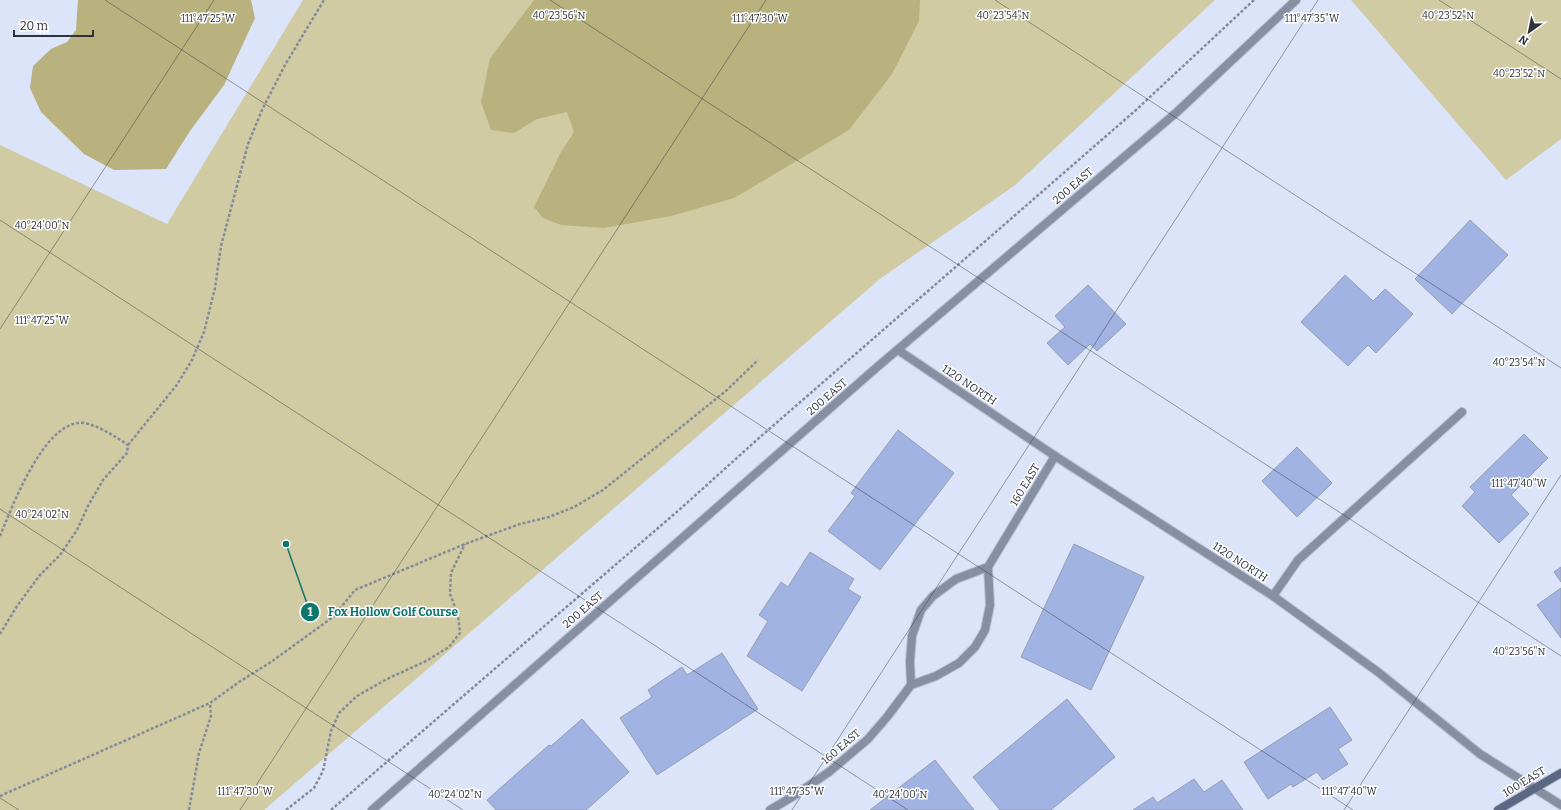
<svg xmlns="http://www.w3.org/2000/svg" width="1561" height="810" font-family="Bitter,serif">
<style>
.green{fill:#d0cba3}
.water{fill:#b9b27e}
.building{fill:#a1b3e2;stroke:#969eb1}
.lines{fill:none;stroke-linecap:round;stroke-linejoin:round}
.service-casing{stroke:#b9c0d2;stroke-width:10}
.minor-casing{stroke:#b9c0d2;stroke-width:10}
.tertiary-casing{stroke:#b9c0d2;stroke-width:10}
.secondary-casing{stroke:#b9c0d2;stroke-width:10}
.path{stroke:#858b99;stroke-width:2.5;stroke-dasharray:3 2;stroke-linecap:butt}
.service{stroke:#878fa3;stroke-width:8}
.minor{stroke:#878fa3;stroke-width:8}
.tertiary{stroke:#878fa3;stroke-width:8}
.secondary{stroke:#5c6783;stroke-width:8}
.ticks{fill:none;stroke:#2f323a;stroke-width:1;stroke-opacity:0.45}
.labels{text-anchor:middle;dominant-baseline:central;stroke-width:3;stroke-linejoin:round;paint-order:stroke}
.street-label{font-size:11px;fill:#2f323a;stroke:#fff}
.ticks-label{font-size:10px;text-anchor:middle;fill:#2f323a;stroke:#fff;stroke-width:3;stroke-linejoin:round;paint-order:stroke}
.leader{fill:none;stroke:#0f766e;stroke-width:1.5}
.callout-dot{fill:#0f766e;stroke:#fff;stroke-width:1.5}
.mark-label{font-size:12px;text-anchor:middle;font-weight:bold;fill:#fff}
.callout-label{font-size:12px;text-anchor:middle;font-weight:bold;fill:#0f766e;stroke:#fff;stroke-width:3;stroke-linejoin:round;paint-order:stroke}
</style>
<rect width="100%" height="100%" fill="#dbe4f8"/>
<path class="green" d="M 303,0 L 1215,0 L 1014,186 L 881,278 L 264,810 L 0,810 L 0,145 L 167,224 Z
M 1351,0 L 1561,0 L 1561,139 L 1506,180 Z"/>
<path class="water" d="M 78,0 L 251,0 L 255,18 L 224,85 L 190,131 L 166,169 L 114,170 L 84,154 L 41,112 L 30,88 L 33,66 L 51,49 L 67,42 L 76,30 Z
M 534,0 L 920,0 L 919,21 L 892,74 L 849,130 L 734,198 L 671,216 L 604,228 L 561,225 L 543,218 L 534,207 L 561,152 L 574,132 L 567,112 L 537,119 L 514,133 L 491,130 L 481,102 L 490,58 Z"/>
<path class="building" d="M 1470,220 L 1508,255 L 1452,314 L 1415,279 Z
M 1345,275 L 1373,301 L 1385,289 L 1413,314 L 1376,353 L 1368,345 L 1348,366 L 1301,322 Z
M 1088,285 L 1126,324 L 1097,351 L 1090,344 L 1068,365 L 1047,343 L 1065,327 L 1055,316 Z
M 898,430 L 954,473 L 880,570 L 828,531 L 855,496 L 851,493 Z
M 1524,434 L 1548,458 L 1511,495 L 1529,514 L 1499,543 L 1462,506 L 1475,492 L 1470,487 Z
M 1297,447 L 1332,483 L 1297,517 L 1262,481 Z
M 1074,544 L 1144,577 L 1091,690 L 1021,657 Z
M 810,552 L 854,579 L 848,589 L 861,597 L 802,691 L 747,656 L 768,621 L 759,615 L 781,582 L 788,587 Z
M 1561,567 L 1561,582 L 1554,572 Z
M 1561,588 L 1561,638 L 1537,605 Z
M 722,653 L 758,709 L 657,775 L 620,718 L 652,697 L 648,690 L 682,667 L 687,675 Z
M 1067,699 L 1115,757 L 1051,810 L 1000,810 L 973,777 Z
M 1330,707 L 1352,740 L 1338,749 L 1348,764 L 1323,780 L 1317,772 L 1293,787 L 1291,784 L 1268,799 L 1244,762 Z
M 582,719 L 629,772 L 586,810 L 496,810 L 487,800 L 549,745 L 551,746 Z
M 935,760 L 974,810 L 870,810 Z
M 1194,779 L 1204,792 L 1222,780 L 1243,810 L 1133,810 L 1153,797 L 1157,803 Z"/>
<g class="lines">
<g class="service-casing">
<path id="service" d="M 1273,596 L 1298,560 L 1462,412"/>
</g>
<g class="minor-casing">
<path id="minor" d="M 911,685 L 910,661 L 912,636 L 921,610 L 933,596 L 956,579 L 988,567
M 770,810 L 792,797 L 829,772 L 868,739 L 887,717 L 911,685 L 936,676 L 959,663 L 975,647 L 985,630 L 990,605 L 988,567 L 1055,456"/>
</g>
<g class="tertiary-casing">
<path id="tertiary" d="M 898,350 L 1055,456 L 1273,596 L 1378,672 L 1480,754 L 1561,805
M 372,810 L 876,368 L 1177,112 L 1296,0"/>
</g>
<g class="secondary-casing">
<path id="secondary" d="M 1498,810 L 1561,773"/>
</g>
<path class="path" d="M 128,445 L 176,386 L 192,360 L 204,332 L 215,288 L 221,246 L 248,144 L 262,110 L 285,65 L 324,0
M 0,536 C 12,507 42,427 78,423 C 92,421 116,437 128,445 L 127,453 L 103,480 L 88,506 L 77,530 L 60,555 L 40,575 L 17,606 L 0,634
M 0,796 L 210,703 L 239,682 L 271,662 L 333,617 L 355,590 L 465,544 L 520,524 L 549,517 L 574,507 L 603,490 L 727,390 L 758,360
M 189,810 L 199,753 L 211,716 L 210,703
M 286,810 L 314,788 L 323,771 L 331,731 L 339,713 L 357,696 L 387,679 L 426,661 L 449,647 L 460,633 L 458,615 L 450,594 L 451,573 L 465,544
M 331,810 L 679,510 L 759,438 L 1136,110 L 1254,0"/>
<use href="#service" class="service"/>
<use href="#minor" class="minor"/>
<use href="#tertiary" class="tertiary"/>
<use href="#secondary" class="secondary"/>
</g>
<path class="ticks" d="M 105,0 L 1353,810M 550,0 L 1561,656M 995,0 L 1561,368M 1439,0 L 1561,79M 0,220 L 908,810M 0,329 L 214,0M 0,509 L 463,810M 0,798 L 19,810M 240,810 L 766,0M 792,810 L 1318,0M 1344,810 L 1561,475"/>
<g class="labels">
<g class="street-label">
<text transform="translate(1073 186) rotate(-41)">200 EAST</text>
<text transform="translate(969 385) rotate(34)">1120 NORTH</text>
<text transform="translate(827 397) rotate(-41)">200 EAST</text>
<text transform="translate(1025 485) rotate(-59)">160 EAST</text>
<text transform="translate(1240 562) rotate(33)">1120 NORTH</text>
<text transform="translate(583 610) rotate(-41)">200 EAST</text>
<text transform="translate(841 747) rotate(-41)">160 EAST</text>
<text transform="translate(1524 782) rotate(-31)">100 EAST</text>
</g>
</g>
<g class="ticks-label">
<text x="1003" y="19">40°23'54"N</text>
<text x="1448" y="19">40°23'52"N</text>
<text x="559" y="19">40°23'56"N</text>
<text x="208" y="22">111°47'25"W</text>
<text x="760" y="22">111°47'30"W</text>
<text x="1312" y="22">111°47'35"W</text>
<text x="1519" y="77">40°23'52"N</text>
<text x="42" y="229">40°24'00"N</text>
<text x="42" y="324">111°47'25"W</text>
<text x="1519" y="366">40°23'54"N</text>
<text x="1519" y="487">111°47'40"W</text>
<text x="42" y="518">40°24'02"N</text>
<text x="1519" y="655">40°23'56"N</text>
<text x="245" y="795">111°47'30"W</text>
<text x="797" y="795">111°47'35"W</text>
<text x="1349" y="795">111°47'40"W</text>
<text x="455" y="798">40°24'02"N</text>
<text x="900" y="798">40°24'00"N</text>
</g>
<path class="leader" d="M286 544L310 612"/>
<g class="callout-dot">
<circle cx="286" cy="544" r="4"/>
<circle cx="310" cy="612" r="10"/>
</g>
<g class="mark-label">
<text x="310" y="616">1</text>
</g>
<g class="callout-label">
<text x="393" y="616">Fox Hollow Golf Course</text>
</g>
<g transform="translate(1529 32) rotate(213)" stroke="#ffffff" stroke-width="3" paint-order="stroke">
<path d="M0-3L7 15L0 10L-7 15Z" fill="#2f323a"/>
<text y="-6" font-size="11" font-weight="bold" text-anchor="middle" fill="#2f323a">N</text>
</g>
<path d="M14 30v6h79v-6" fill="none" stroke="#2f323a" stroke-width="2"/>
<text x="20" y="30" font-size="12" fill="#2f323a" stroke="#ffffff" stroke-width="3" paint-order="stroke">20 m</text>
</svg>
